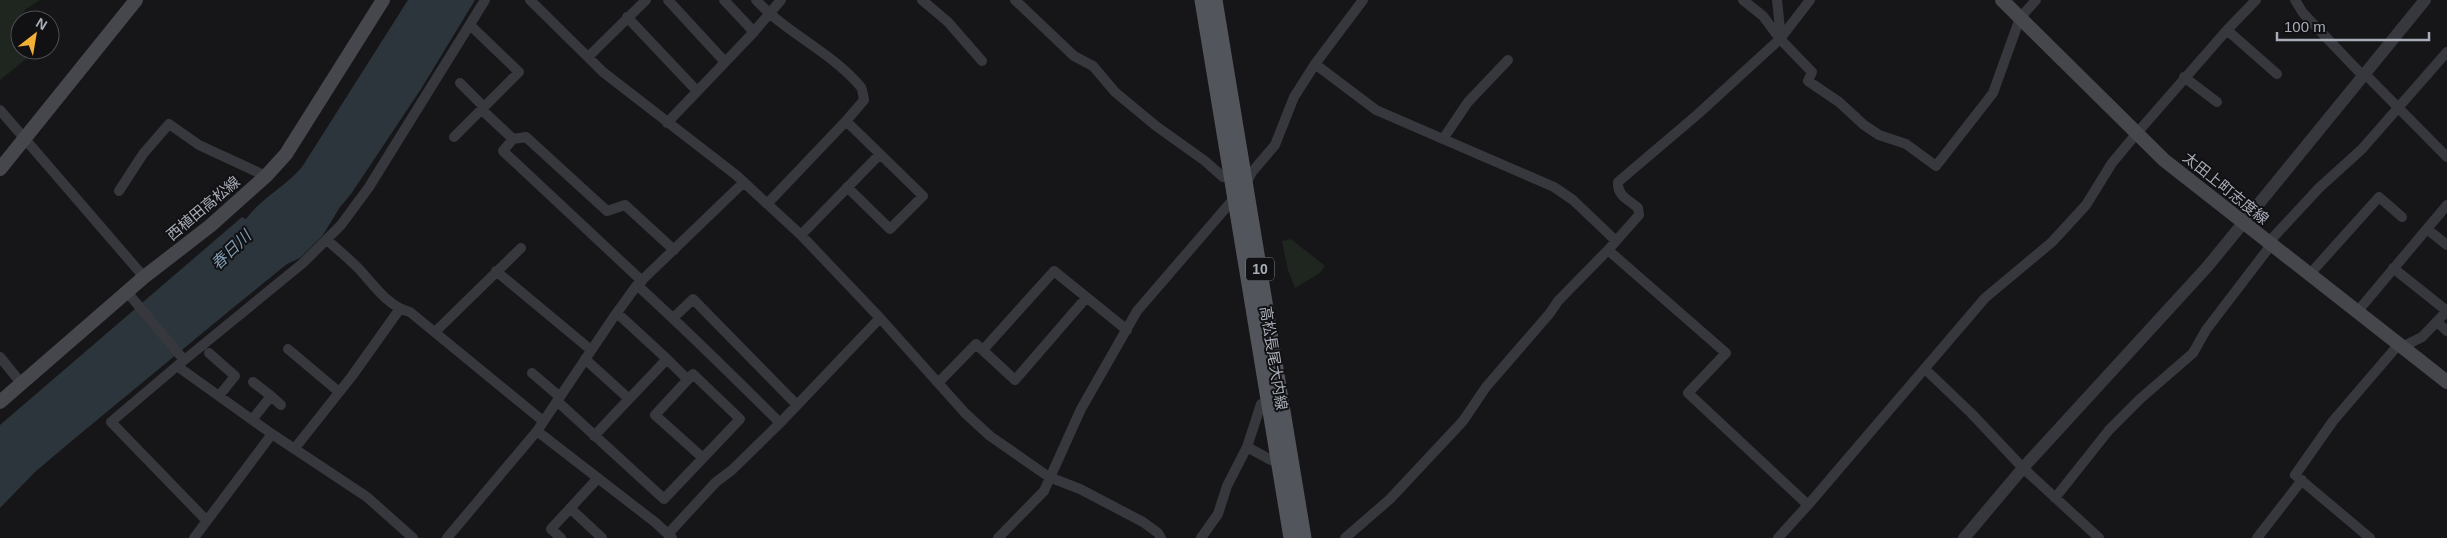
<svg xmlns="http://www.w3.org/2000/svg" width="2447" height="538" font-family="Arial,'Noto Sans JP',sans-serif">
<style>
.green{fill:#1e261f}
.water{fill:#2c353c}
.lines{fill:none;stroke-linecap:round;stroke-linejoin:round}
.minor{stroke:#37383d;stroke-width:10}
.tertiary{stroke:#37383d;stroke-width:12}
.secondary{stroke:#45474d;stroke-width:14}
.primary{stroke:#53555c;stroke-width:15}
.labels{text-anchor:middle;dominant-baseline:central;stroke-width:4;stroke-linejoin:round;paint-order:stroke}
.shield{fill:#111113;stroke:#7b7e86;stroke-width:1}
.shield-label{font-size:14px;font-weight:bold;fill:#a8adb8}
.street-label{font-size:15px;fill:#a8adb8;stroke:#111113}
.water-label{font-size:16px;font-style:italic;fill:#7f9bb3;stroke:#111113}
</style>
<rect width="100%" height="100%" fill="#161618"/>
<path class="green" d="M 0,0 L 40,0 L 26,9 L 14,24 L 20,32 L 20,50 L 33,50 L 35,52 L 0,80 Z
M 1291,239 L 1325,266 L 1320,273 L 1295,288 L 1288,270 L 1282,241 Z"/>
<path class="water" d="M 408,0 L 475,0 L 421,89 L 351,194 L 340,207 L 323,235 L 300,258 L 287,264 L 234,307 L 74,439 L 35,472 L 0,508 L 0,425 L 242,217 L 246,219 C 261,198 285,187 302,167 Z"/>
<g class="lines">
<path class="minor" d="M 530,0 L 603,72 L 736,175 L 801,235 L 880,318 L 965,413 L 990,436 L 1049,477 L 1080,489 L 1143,522 L 1158,533 L 1161,538
M 668,0 L 725,62
M 724,0 L 754,32
M 756,0 C 786,33 830,51 860,86 C 863,89 863,96 864,100 L 846,121
M 922,0 L 948,22 L 982,61
M 1015,0 L 1074,56 L 1093,66 L 1115,92 L 1156,126 L 1205,161 L 1223,177 L 1231,176
M 1743,0 L 1763,16 L 1780,39 L 1812,72 L 1808,81 L 1839,102 L 1864,125 L 1879,135 L 1906,144 L 1936,166 L 1993,93 L 2020,18 L 2036,0
M 1777,0 L 1780,29
M 2295,0 L 2303,13 L 2363,76
M 627,17 L 697,91
M 2227,30 L 2277,74
M 588,57 L 646,0
M 1315,64 L 1376,110 L 1554,187 L 1573,200 L 1616,241
M 2365,74 L 2447,157
M 2184,77 L 2217,102
M 460,83 L 484,107
M 0,110 L 144,277
M 482,110 L 513,139 L 526,137 L 607,211 L 625,205 L 674,250
M 667,123 L 752,34 L 781,0
M 454,137 L 519,72 L 470,25
M 513,139 L 503,151 L 642,281
M 1443,139 L 1468,102 L 1508,60
M 1246,184 L 1252,172 L 1275,145 L 1294,97 L 1315,64 L 1363,0
M 847,187 L 890,229 L 923,196 L 880,154
M 119,191 L 143,154 L 169,124 L 199,145 L 266,176
M 767,204 L 846,121 L 880,154 L 801,235
M 2427,229 L 2447,245
M 327,240 C 337,249 347,257 357,267 C 373,283 386,306 410,312 L 543,421
M 2268,243 L 2319,188 L 2362,149 L 2447,52
M 1608,250 L 1726,353 L 1688,393 L 1808,505 L 1778,538
M 2393,268 L 2447,311
M 496,271 L 591,350
M 2309,275 L 2379,197 L 2402,217
M 637,285 C 686,330 733,376 780,423 L 880,318
M 127,292 L 184,360
M 2357,312 L 2447,205
M 617,313 L 667,359
M 673,318 L 693,299 L 796,404
M 2437,322 L 2447,331
M 435,332 L 521,248
M 2402,347 L 2422,337 L 2447,311
M 288,349 L 339,392
M 983,350 L 1054,271 L 1127,330
M 209,353 L 235,376 L 219,396
M 0,357 L 21,383
M 585,359 L 628,398
M 177,366 L 111,422 L 207,521
M 1925,369 L 1972,414 L 2023,468 L 2099,538
M 532,373 L 560,397
M 938,383 L 976,344 L 1015,380 L 1086,298
M 271,396 L 281,405
M 557,401 L 664,499 L 740,419 L 693,374 L 655,415 L 703,458
M 252,420 L 271,396 L 253,382
M 537,431 L 656,523 L 672,538
M 594,436 L 667,359 L 687,379
M 1247,447 L 1271,460 L 1278,461
M 295,448 L 352,376 L 399,310
M 2055,498 L 2109,430 L 2140,399 L 2193,353 L 2206,330 L 2271,245
M 1808,505 L 1985,298 L 2052,242 L 2086,205 L 2112,163 L 2137,133 L 2227,30 L 2256,0
M 570,508 L 602,538
M 668,534 L 716,482 L 732,470 L 780,423
M 194,538 L 272,434
M 413,538 L 367,497 L 272,434 L 177,366 L 303,263 L 341,225 L 369,187 L 485,0
M 447,538 L 537,431 L 613,318 L 637,285 L 744,182
M 561,538 L 551,529 L 598,478
M 998,538 L 1044,491 L 1081,409 L 1137,311 L 1237,195
M 1201,538 L 1218,514 L 1227,486 L 1247,447 L 1261,404 L 1269,403
M 1345,538 L 1390,499 L 1463,421 L 1486,387 L 1550,313 L 1558,301 L 1608,250 L 1639,215 L 1638,208 C 1628,199 1617,196 1618,182 L 1698,114 L 1780,39 L 1810,0
M 2257,538 L 2302,480
M 2370,538 L 2295,475 L 2333,421 L 2399,344"/>
<path class="tertiary" d="M 1964,538 L 2023,468 L 2208,266 L 2425,0"/>
<path class="secondary" d="M 2002,0 L 2164,160 L 2447,382
M 0,169 L 136,0
M 0,402 L 144,277 L 210,226 L 266,176 L 286,154 L 383,0"/>
<path class="primary" d="M 1202,0 L 1291,538
M 1215,0 L 1304,538"/>
</g>
<g class="labels">
<rect class="shield" x="1246" y="257.5" width="28" height="23" rx="4"/>
<g class="shield-label">
<text x="1260" y="269">10</text>
</g>
<g class="street-label">
<text transform="translate(2226 188) rotate(39)">太田上町志度線</text>
<text transform="translate(203 208) rotate(-40)">西植田高松線</text>
<text transform="translate(1274 358) rotate(81)">高松長尾大内線</text>
</g>
<g class="water-label">
<text transform="translate(231 250) rotate(-44)">春日川</text>
</g>
</g>
<g transform="translate(35 35) rotate(31)"><circle r="24" fill="#111113" stroke="#4d4f55"/>
<path d="M0-4L9 19L0 12L-9 19Z" fill="#f2b134"/>
<text y="-8" font-size="14" font-weight="bold" text-anchor="middle" fill="#a8adb8">N</text>
</g>
<path d="M2277 32v8h152v-8" fill="none" stroke="#a8adb8" stroke-width="2.5"/>
<text x="2284" y="32" font-size="15" fill="#a8adb8" stroke="#111113" stroke-width="4" paint-order="stroke">100 m</text>
</svg>
